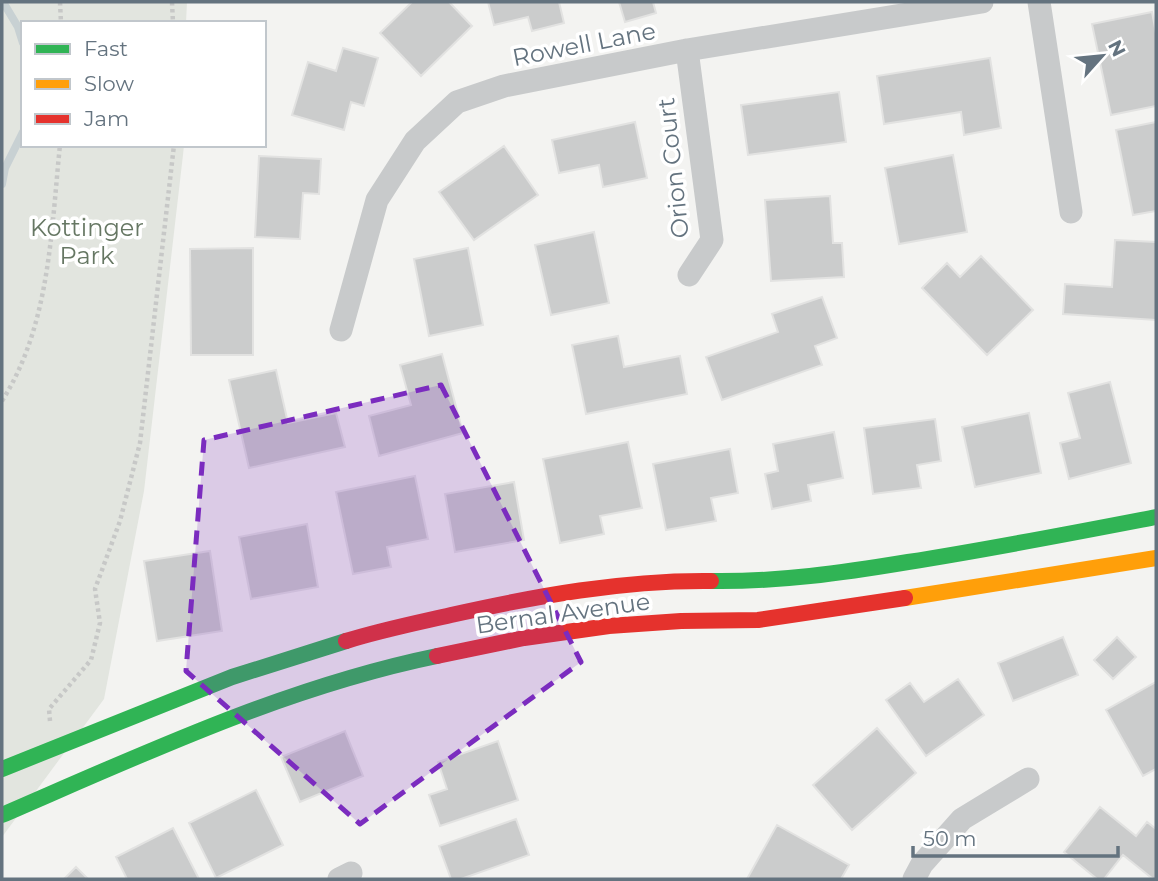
<svg xmlns="http://www.w3.org/2000/svg" width="1158" height="881" font-family="Montserrat,sans-serif">
<style>
.green{fill:#e2e5df}
.lines{fill:none;stroke-linecap:round;stroke-linejoin:round}
.stream{stroke:#c8d1d3;stroke-width:8}
.building{fill:#cbcccc;stroke:#e2e2e1;stroke-width:2}
.path{stroke:#c7c8c7;stroke-width:4.5;stroke-dasharray:3.5 3.5;stroke-linecap:butt}
.street{stroke:#c8cacb;stroke-width:23}
.fast{stroke:#30b455;stroke-width:16}
.slow{stroke:#ff9f0a;stroke-width:16}
.jam{stroke:#e5322d;stroke-width:16}
.marked{fill:#7b2cbf;fill-opacity:0.2;stroke:#7b2cbf;stroke-width:5;stroke-dasharray:14 9;stroke-linejoin:round}
.labels{text-anchor:middle;dominant-baseline:central;stroke-width:7;stroke-linejoin:round;paint-order:stroke}
.street-label{font-size:24px;fill:#64737f;stroke:#fff}
.park-label{font-size:24px;fill:#667763;stroke:#fff}
</style>
<rect width="100%" height="100%" fill="#f3f3f1"/>
<path class="green" d="M 2,2 L 187,2 L 186,23 L 23,23 L 23,145 L 184,145 L 183,155 L 144,491 L 104,699 L 2,837 Z"/>
<g class="lines">
<path class="stream" d="M 3,2 L 18,27 L 23,43
M 2,184 L 5,168 L 23,132"/>
</g>
<path class="building" d="M 412,2 L 449,2 L 472,26 L 421,76 L 380,33 Z
M 488,2 L 559,2 L 564,23 L 532,31 L 528,17 L 494,25 Z
M 619,2 L 653,2 L 656,13 L 625,22 Z
M 1152,12 L 1156,33 L 1156,106 L 1111,115 L 1092,24 Z
M 343,48 L 378,58 L 364,106 L 351,102 L 344,130 L 292,115 L 308,62 L 336,71 Z
M 990,58 L 1001,128 L 964,135 L 961,112 L 884,124 L 877,76 Z
M 839,92 L 846,142 L 748,155 L 741,105 Z
M 635,122 L 647,178 L 603,187 L 599,165 L 559,173 L 552,140 Z
M 1156,122 L 1156,211 L 1133,215 L 1116,130 Z
M 504,146 L 538,195 L 474,240 L 439,192 Z
M 953,155 L 967,232 L 899,244 L 885,168 Z
M 259,156 L 321,159 L 319,194 L 303,193 L 300,239 L 255,237 Z
M 830,196 L 833,243 L 842,243 L 844,277 L 771,281 L 765,200 Z
M 594,232 L 609,303 L 551,315 L 535,245 Z
M 1115,240 L 1156,242 L 1156,320 L 1063,314 L 1065,284 L 1112,287 Z
M 253,248 L 253,355 L 191,355 L 190,249 Z
M 468,248 L 483,325 L 429,336 L 414,259 Z
M 981,256 L 1033,310 L 987,355 L 922,288 L 947,263 L 960,277 Z
M 822,297 L 837,338 L 815,346 L 822,365 L 722,400 L 706,357 L 778,332 L 772,314 Z
M 618,336 L 624,367 L 680,356 L 687,394 L 586,414 L 572,345 Z
M 442,354 L 463,433 L 379,456 L 369,416 L 411,405 L 400,365 Z
M 276,370 L 288,423 L 336,413 L 345,447 L 249,468 L 229,380 Z
M 1110,382 L 1131,463 L 1069,479 L 1060,443 L 1080,438 L 1068,393 Z
M 1029,413 L 1041,473 L 975,487 L 962,427 Z
M 935,419 L 941,461 L 917,465 L 921,488 L 873,494 L 864,428 Z
M 834,432 L 843,478 L 808,485 L 811,501 L 772,509 L 765,474 L 778,471 L 773,444 Z
M 628,442 L 642,508 L 600,516 L 604,534 L 560,543 L 543,459 Z
M 730,449 L 738,493 L 711,498 L 716,521 L 666,530 L 653,464 Z
M 415,476 L 428,539 L 387,547 L 391,567 L 353,574 L 336,492 Z
M 514,482 L 524,540 L 455,552 L 445,494 Z
M 307,524 L 318,587 L 251,599 L 239,537 Z
M 210,551 L 222,631 L 157,641 L 144,561 Z
M 1063,637 L 1078,675 L 1013,701 L 998,663 Z
M 1117,637 L 1136,657 L 1113,679 L 1094,660 Z
M 958,679 L 984,715 L 926,756 L 886,700 L 910,683 L 924,702 Z
M 1156,682 L 1156,769 L 1143,776 L 1106,710 Z
M 877,728 L 916,773 L 852,830 L 813,785 Z
M 345,731 L 363,776 L 300,802 L 281,757 Z
M 498,741 L 518,800 L 440,826 L 429,795 L 447,789 L 438,762 Z
M 256,790 L 283,845 L 216,878 L 189,823 Z
M 1100,807 L 1136,836 L 1147,822 L 1156,829 L 1156,879 L 1153,879 L 1123,855 L 1104,879 L 1097,879 L 1064,852 Z
M 516,819 L 529,855 L 461,879 L 451,879 L 439,846 Z
M 777,825 L 849,865 L 841,879 L 747,879 Z
M 173,828 L 199,879 L 127,879 L 116,857 Z
M 76,867 L 88,879 L 64,879 Z"/>
<g class="lines">
<path class="path" d="M 60,2 L 61,23
M 172,2 L 173,23
M 2,401 C 50,325 51,232 60,145
M 50,721 L 49,709 L 91,660 L 100,623 L 95,589 L 120,521 L 140,443 L 174,145"/>
<path class="street" d="M 1039,2 L 1071,212
M 687,50 L 712,240 L 689,275
M 341,330 L 377,200 L 415,141 L 457,102 L 504,86 L 687,50 L 982,2
M 339,879 L 351,873
M 914,879 L 922,864 L 962,819 L 1028,779"/>
<path class="fast" d="M 711,581 C 778,582 842,573 908,562 C 991,549 1073,533 1156,517
M 2,769 L 232,677 L 346,641
M 2,815 C 143,754 286,687 437,656"/>
<path class="slow" d="M 905,598 L 1156,558"/>
<path class="jam" d="M 346,641 C 381,630 416,623 451,615 C 536,596 623,580 711,581
M 437,656 L 524,638 L 609,626 L 681,621 L 758,620 L 905,598"/>
</g>
<path class="marked" d="M 441,385 L 581,662 L 360,824 L 186,671 L 204,440 Z"/>
<g class="labels">
<g class="street-label">
<text transform="translate(584 44) rotate(-11)">Rowell Lane</text>
<text transform="translate(673 168) rotate(-96)">Orion Court</text>
<text transform="translate(563 613) rotate(-8)">Bernal Avenue</text>
</g>
<g class="park-label">
<text x="87" y="227">Kottinger<tspan x="87" dy="28">Park</tspan></text>
</g>
</g>
<rect width="1158" height="881" fill="none" stroke="#64737f" stroke-width="7"/>
<rect x="21" y="21" width="245" height="126" fill="#ffffff" stroke="#c1c7cc" stroke-width="2"/>
<rect x="35" y="44" width="35" height="10" fill="#30b455" stroke="#c1c7cc" stroke-width="2"/>
<text x="84" y="56" font-size="21" fill="#64737f">Fast</text>
<rect x="35" y="79" width="35" height="10" fill="#ff9f0a" stroke="#c1c7cc" stroke-width="2"/>
<text x="84" y="91" font-size="21" fill="#64737f">Slow</text>
<rect x="35" y="114" width="35" height="10" fill="#e5322d" stroke="#c1c7cc" stroke-width="2"/>
<text x="84" y="126" font-size="21" fill="#64737f">Jam</text>
<g transform="translate(1102 56) rotate(63)" stroke="#ffffff" stroke-width="5" paint-order="stroke">
<path d="M0-5L12 26L0 18L-12 26Z" fill="#64737f"/>
<text y="-10" font-size="19" font-weight="bold" text-anchor="middle" fill="#64737f">N</text>
</g>
<path d="M913 846v10h205v-10" fill="none" stroke="#64737f" stroke-width="3.5"/>
<text x="923" y="846" font-size="21" fill="#64737f" stroke="#ffffff" stroke-width="5" paint-order="stroke">50 m</text>
</svg>
